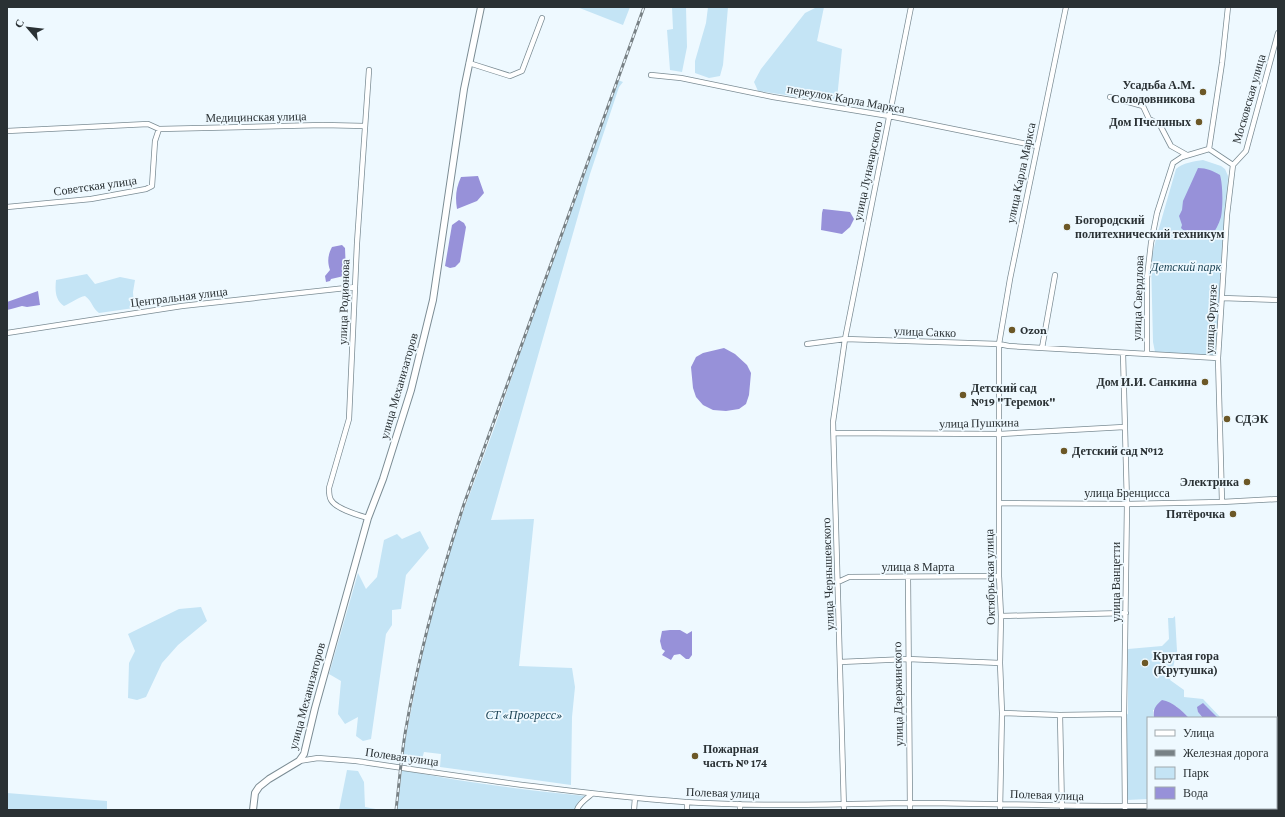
<svg xmlns="http://www.w3.org/2000/svg" width="1285" height="817" font-family="'Crimson Pro',serif">
<style>
.green{fill:#c4e4f5}
.water{fill:#9791d9}
.lines{fill:none;stroke-linecap:round;stroke-linejoin:round}
.minor-casing{stroke:#7b8c94;stroke-width:6}
.tertiary-casing{stroke:#7b8c94;stroke-width:8}
.minor{stroke:#fff;stroke-width:4.5}
.tertiary{stroke:#fff;stroke-width:6}
.rail-casing{stroke:#788185;stroke-width:3}
.rail{stroke:#eef9ff;stroke-width:1.5;stroke-dasharray:4.5;stroke-linecap:butt}
.poi-dot{fill:#6c5827;stroke:#eef9ff;stroke-width:1.5}
.labels{text-anchor:middle;dominant-baseline:central;stroke-width:3.5;stroke-linejoin:round;paint-order:stroke}
.poi-label{font-size:12px;font-weight:bold;fill:#2a3134;stroke:#eef9ff;text-anchor:start}
.street-label{font-size:12px;fill:#2a3134;stroke:#eef9ff}
.park-label{font-size:12px;font-style:italic;fill:#1f4658;stroke:#eef9ff}
</style>
<rect width="100%" height="100%" fill="#eef9ff"/>
<path class="green" d="M 577,7 L 630,7 L 623,25 Z
M 672,7 L 686,7 L 687,47 L 682,72 L 670,70 L 667,30 L 673,29 Z
M 708,7 L 728,7 L 723,65 L 720,76 L 709,78 L 695,73 L 695,61 L 706,23 Z
M 817,7 L 824,7 L 817,41 L 842,49 L 837,99 L 832,102 L 758,91 L 754,82 L 761,69 L 805,13 Z
M 618,80 L 623,82 L 619,87 L 590,174 L 491,520 L 534,519 L 519,666 L 572,668 L 575,687 L 572,717 L 571,785 L 440,767 L 441,754 L 424,752 L 422,759 L 411,763 L 401,762 L 423,649 L 446,558 L 495,426 L 546,277 Z
M 1203,160 L 1221,166 L 1225,169 L 1228,176 L 1227,205 L 1222,249 L 1217,351 L 1214,355 L 1182,355 L 1155,352 L 1153,342 L 1151,260 L 1157,235 L 1176,169 C 1182,163 1195,161 1203,160 Z
M 87,274 L 95,284 L 120,277 L 135,280 L 133,292 L 134,308 L 99,313 C 92,308 93,302 85,296 C 79,297 71,303 64,306 C 55,300 55,290 56,280 Z
M 420,531 L 429,548 L 406,575 L 401,609 L 392,610 L 392,625 L 386,634 L 371,739 L 363,741 L 356,736 L 358,717 L 345,724 L 338,714 L 341,681 L 329,674 L 358,573 L 366,589 L 377,577 L 384,540 L 397,534 L 402,539 Z
M 201,607 L 207,621 L 178,645 L 162,663 L 146,697 L 137,700 L 128,698 L 129,663 L 135,651 L 128,634 L 179,609 Z
M 1175,616 L 1177,651 L 1170,680 L 1184,690 L 1184,697 L 1203,699 L 1221,718 L 1217,718 L 1203,704 L 1198,712 L 1203,718 L 1189,718 L 1176,706 L 1153,710 L 1154,718 L 1148,718 L 1148,799 L 1127,800 L 1126,715 L 1128,714 L 1128,649 L 1162,646 L 1169,639 L 1168,618 L 1173,618 Z
M 347,770 L 358,771 L 364,782 L 365,807 L 381,810 L 339,810 Z
M 402,770 C 462,782 524,790 585,796 L 578,802 L 575,810 L 397,810 Z
M 7,793 L 107,801 L 107,810 L 7,810 Z"/>
<path class="water" d="M 1198,168 C 1207,168 1213,171 1220,175 C 1223,185 1223,207 1221,217 C 1219,224 1215,231 1211,237 C 1199,238 1190,237 1181,228 L 1182,225 L 1179,216 L 1182,210 L 1183,201 Z
M 478,176 L 484,193 L 477,201 L 457,209 C 455,197 456,188 461,177 Z
M 823,209 L 850,212 L 854,219 L 850,227 L 842,234 L 821,230 L 822,213 Z
M 459,220 L 464,223 L 466,227 L 460,262 L 455,267 L 450,268 L 445,266 L 452,225 Z
M 342,245 L 345,248 L 346,273 L 344,276 L 331,279 L 330,281 L 326,282 L 325,276 L 330,270 C 327,261 328,255 332,247 Z
M 38,291 L 40,305 L 27,307 L 22,306 C 17,307 13,309 7,310 L 7,302 Z
M 724,348 L 735,354 L 747,365 L 751,373 L 749,395 L 746,404 L 739,409 L 726,411 L 713,410 L 703,405 L 696,397 L 693,388 L 691,367 L 696,357 L 703,353 Z
M 670,630 L 680,630 L 687,634 L 692,631 L 692,655 L 689,659 L 686,659 L 680,654 L 674,655 L 671,660 L 662,655 L 665,651 L 662,649 L 660,641 L 662,631 Z
M 1162,700 C 1173,702 1181,710 1189,718 L 1154,718 C 1153,709 1155,706 1162,700 Z
M 1203,703 L 1217,717 L 1217,718 L 1203,718 L 1198,712 L 1197,707 Z"/>
<g class="lines">
<g class="minor-casing">
<path id="minor" d="M 469,63 L 510,76 L 522,71 L 542,18
M 651,75 L 681,78 L 773,97 L 889,116 L 1037,146
M 1110,97 L 1143,106 L 1149,119 L 1160,125 L 1171,146 L 1187,155
M 7,131 L 148,124 L 159,129 L 323,125 L 365,126
M 1209,149 L 1222,63 L 1228,7
M 1209,149 L 1233,165
M 1233,165 L 1246,151 L 1278,33
M 7,207 L 91,199 L 146,189 L 152,186 L 155,141 L 159,129
M 1222,298 L 1278,300
M 7,333 L 182,306 L 355,287
M 807,344 L 845,339 L 999,344 L 1009,346 L 1218,358
M 1042,348 L 1055,275
M 1123,353 L 1127,504 L 1124,714 L 1125,810
M 1147,354 L 1147,278 L 1151,243 L 1157,213 L 1173,163 L 1182,157 L 1209,149
M 834,433 L 1000,434 L 1124,427
M 1222,502 L 1218,358 L 1227,215 L 1233,165
M 1000,503 L 1127,504 L 1222,502 L 1278,499
M 368,518 C 358,515 336,509 331,500 C 329,497 329,492 329,488 L 349,419 L 357,243 L 369,70
M 908,577 L 910,810
M 838,582 L 849,577 L 999,576
M 1001,616 L 1126,613
M 840,662 L 908,659 L 1000,663
M 1002,713 L 1060,715 L 1124,714
M 1060,715 L 1062,810
M 299,761 L 318,758 L 356,761 C 465,777 574,794 685,802 C 760,807 836,804 912,803 C 991,803 1069,807 1148,806
M 687,802 L 687,810
M 1276,805 L 1278,806
M 577,810 C 579,803 587,798 592,794
M 634,810 L 635,798
M 740,810 L 740,804
M 844,810 L 833,422 L 845,339 L 911,7
M 1000,810 L 1002,713 L 1000,663 L 1001,616 L 999,576 L 999,344 L 1010,279 L 1066,7
M 1181,810 L 1181,808"/>
</g>
<g class="tertiary-casing">
<path id="tertiary" d="M 1276,801 L 1278,794
M 253,810 L 255,793 L 259,787 L 269,779 L 299,761 L 304,754 L 315,708 L 368,518 L 383,479 L 411,390 L 433,300 L 464,89 L 481,7
M 1273,810 L 1274,808"/>
</g>
<use href="#minor" class="minor"/>
<use href="#tertiary" class="tertiary"/>
<g class="rail-casing">
<path id="rail" d="M 396,810 C 399,785 401,759 405,734 C 418,656 439,580 464,504 L 644,7"/>
</g>
<use href="#rail" class="rail"/>
</g>
<g class="poi-dot">
<circle cx="1203" cy="92" r="4"/>
<circle cx="1199" cy="122" r="4"/>
<circle cx="1067" cy="227" r="4"/>
<circle cx="1012" cy="330" r="4"/>
<circle cx="1205" cy="382" r="4"/>
<circle cx="963" cy="395" r="4"/>
<circle cx="1227" cy="419" r="4"/>
<circle cx="1064" cy="451" r="4"/>
<circle cx="1247" cy="482" r="4"/>
<circle cx="1233" cy="514" r="4"/>
<circle cx="1145" cy="663" r="4"/>
<circle cx="695" cy="756" r="4"/>
</g>
<g class="labels">
<g class="poi-label">
<text x="1195" y="85" text-anchor="end">Усадьба А.М.<tspan x="1195" dy="14">Солодовникова</tspan></text>
<text x="1191" y="122" text-anchor="end">Дом Пчелиных</text>
<text x="1075" y="220">Богородский<tspan x="1075" dy="14">политехнический техникум</tspan></text>
<text x="1020" y="330">Ozon</text>
<text x="1197" y="382" text-anchor="end">Дом И.И. Санкина</text>
<text x="971" y="388">Детский сад<tspan x="971" dy="14">№19 "Теремок"</tspan></text>
<text x="1235" y="419">СДЭК</text>
<text x="1072" y="451">Детский сад №12</text>
<text x="1239" y="482" text-anchor="end">Электрика</text>
<text x="1225" y="514" text-anchor="end">Пятёрочка</text>
<text x="1153" y="656">Крутая гора<tspan x="1153" dy="14">(Крутушка)</tspan></text>
<text x="703" y="749">Пожарная<tspan x="703" dy="14">часть № 174</tspan></text>
</g>
<g class="street-label">
<text transform="translate(846 99) rotate(10)">переулок Карла Маркса</text>
<text transform="translate(1249 99) rotate(-74)">Московская улица</text>
<text transform="translate(256 117) rotate(-1)">Медицинская улица</text>
<text transform="translate(868 171) rotate(-78)">улица Луначарского</text>
<text transform="translate(1021 173) rotate(-78)">улица Карла Маркса</text>
<text transform="translate(95 186) rotate(-8)">Советская улица</text>
<text transform="translate(179 297) rotate(-7)">Центральная улица</text>
<text transform="translate(1138 298) rotate(-88)">улица Свердлова</text>
<text transform="translate(344 302) rotate(-88)">улица Родионова</text>
<text transform="translate(1211 319) rotate(-87)">улица Фрунзе</text>
<text transform="translate(925 332) rotate(2)">улица Сакко</text>
<text transform="translate(399 386) rotate(-74)">улица Механизаторов</text>
<text transform="translate(979 423) rotate(-1)">улица Пушкина</text>
<text x="1127" y="493">улица Бренцисса</text>
<text x="918" y="567">улица 8 Марта</text>
<text transform="translate(828 574) rotate(-92)">улица Чернышевского</text>
<text transform="translate(990 577) rotate(-91)">Октябрьская улица</text>
<text transform="translate(1116 582) rotate(-90)">улица Ванцетти</text>
<text transform="translate(898 694) rotate(-91)">улица Дзержинского</text>
<text transform="translate(307 696) rotate(-75)">улица Механизаторов</text>
<text transform="translate(402 757) rotate(8)">Полевая улица</text>
<text transform="translate(723 793) rotate(2)">Полевая улица</text>
<text transform="translate(1047 795) rotate(2)">Полевая улица</text>
</g>
<g class="park-label">
<text x="1186" y="267">Детский парк</text>
<text x="524" y="715">СТ «Прогресс»</text>
</g>
</g>
<rect width="1285" height="817" fill="none" stroke="#2a3134" stroke-width="16"/>
<rect x="1147" y="717" width="130" height="92" fill="#eef9ff" stroke="#a0a9ae"/>
<rect x="1155" y="730" width="20" height="6" fill="#ffffff" stroke="#a0a9ae"/>
<text x="1183" y="737" font-size="12" fill="#2a3134">Улица</text>
<rect x="1155" y="750" width="20" height="6" fill="#788185" stroke="#a0a9ae"/>
<text x="1183" y="757" font-size="12" fill="#2a3134">Железная дорога</text>
<rect x="1155" y="767" width="20" height="12" fill="#c4e4f5" stroke="#a0a9ae"/>
<text x="1183" y="777" font-size="12" fill="#2a3134">Парк</text>
<rect x="1155" y="787" width="20" height="12" fill="#9791d9" stroke="#a0a9ae"/>
<text x="1183" y="797" font-size="12" fill="#2a3134">Вода</text>
<g transform="translate(28 28) rotate(298)" stroke="#eef9ff" stroke-width="3" paint-order="stroke">
<path d="M0-3L7 15L0 10L-7 15Z" fill="#2a3134"/>
<text y="-6" font-size="11" font-weight="bold" text-anchor="middle" fill="#2a3134">С</text>
</g>
</svg>
